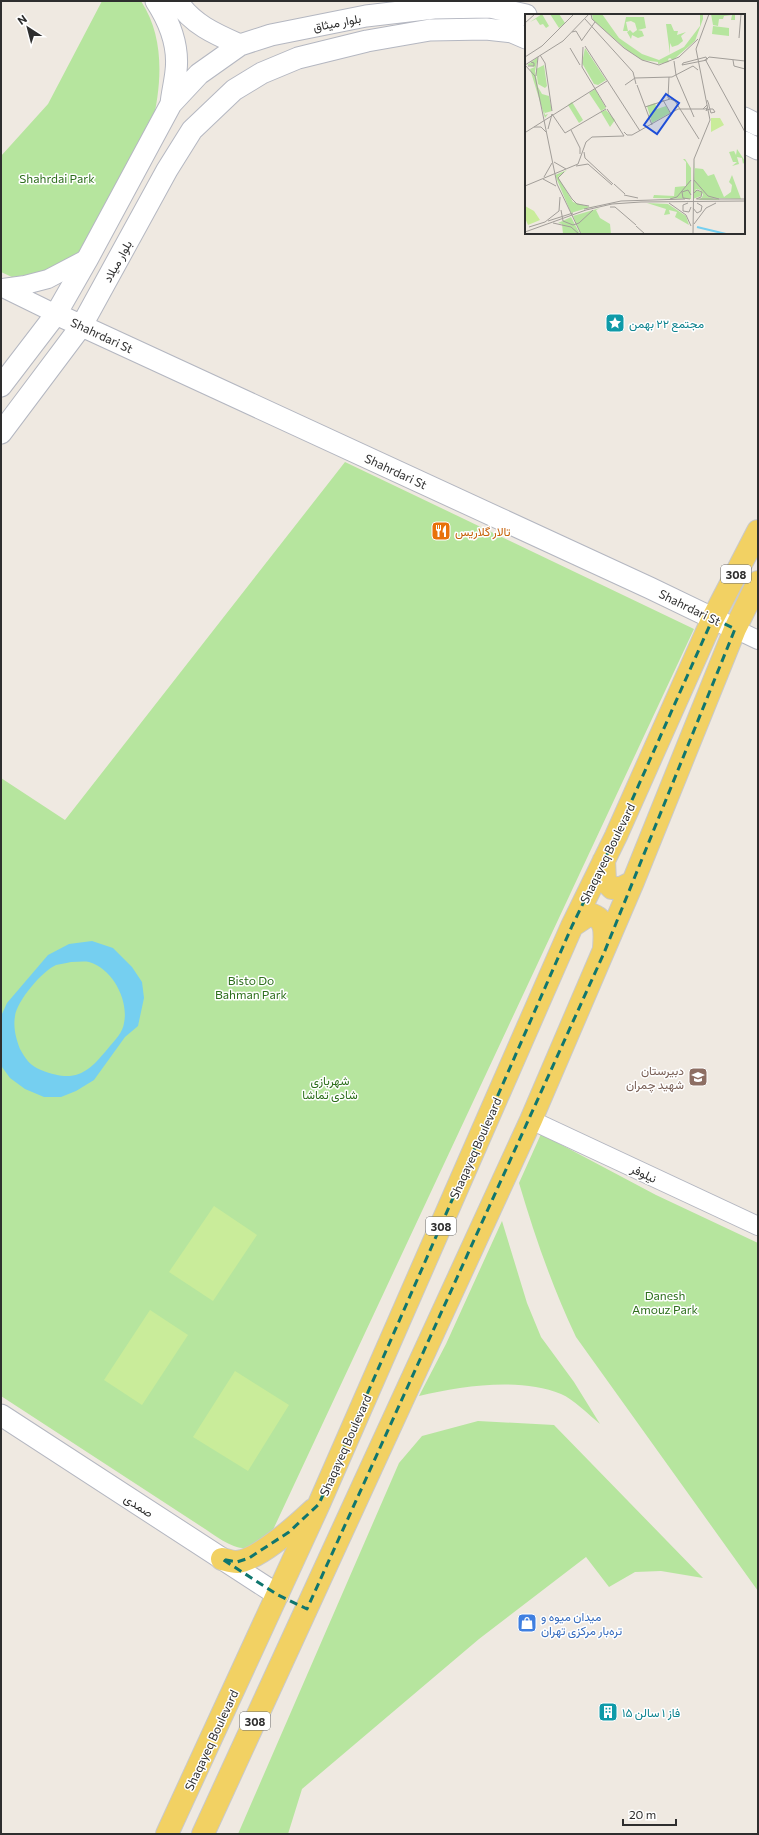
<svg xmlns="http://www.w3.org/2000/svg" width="759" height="1835" font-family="Commissioner,Vazirmatn,sans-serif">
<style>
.green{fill:#b6e59e}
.pitch{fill:#c9ec9a}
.water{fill:#75cff0;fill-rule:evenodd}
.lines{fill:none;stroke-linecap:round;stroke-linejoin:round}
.tertiary-casing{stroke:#b4b7c1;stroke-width:20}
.secondary-casing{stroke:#b4b7c1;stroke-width:23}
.primary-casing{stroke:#c9c9c9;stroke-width:24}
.tertiary{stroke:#fff;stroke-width:18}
.secondary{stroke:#fff;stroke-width:21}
.primary{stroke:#f2d163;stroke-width:22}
.marked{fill:none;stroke:#0f766e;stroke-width:3;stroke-dasharray:8 5;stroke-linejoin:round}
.labels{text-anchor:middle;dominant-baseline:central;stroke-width:3;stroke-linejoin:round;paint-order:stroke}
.shield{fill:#fff;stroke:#6d6d6d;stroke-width:1}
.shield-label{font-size:11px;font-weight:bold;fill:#2e2e2e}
.street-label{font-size:12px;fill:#2e2e2e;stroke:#fff}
.park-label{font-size:12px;fill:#2c6e1b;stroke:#fff}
.culture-label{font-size:12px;fill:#0d838f;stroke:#fff;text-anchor:start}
.food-label{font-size:12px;fill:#c56008;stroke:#fff;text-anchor:start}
.education-label{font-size:12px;fill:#785e54;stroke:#fff;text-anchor:end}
.shop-label{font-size:12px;fill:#366cbe;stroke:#fff;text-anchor:start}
.inset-river{fill:none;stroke:#75cff0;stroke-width:2}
.inset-road{fill:none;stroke:#a29e99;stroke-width:1}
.view{fill:#1d4ed8;fill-opacity:0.15;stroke:#1d4ed8;stroke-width:2}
.inset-edge{fill:none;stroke:#2e2e2e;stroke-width:2}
</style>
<rect width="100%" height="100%" fill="#efe9e1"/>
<path class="green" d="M 102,1 L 141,1 C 165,38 162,83 152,125 L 77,255 L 47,272 L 12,277 L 1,272 L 1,156 L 48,104 Z
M 345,462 L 694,629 L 272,1532 C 267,1536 259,1545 253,1547 C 236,1553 216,1536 202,1527 L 1,1396 L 1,778 L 65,820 Z
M 541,1134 L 656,1195 L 758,1243 L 758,1591 L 576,1337 C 552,1286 535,1237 519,1183 Z
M 502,1221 L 527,1303 L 541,1337 L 574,1382 L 600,1424 C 589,1415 573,1399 561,1394 C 520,1377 461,1386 419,1396 L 446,1344 Z
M 478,1421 L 554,1425 L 703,1578 L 661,1571 L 635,1572 L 609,1587 L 586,1557 L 479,1639 L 302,1789 L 288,1834 L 238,1834 L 399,1463 L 422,1436 Z"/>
<path class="pitch" d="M 214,1206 L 257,1235 L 213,1301 L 169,1272 Z
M 150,1310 L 188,1335 L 142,1405 L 104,1380 Z
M 235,1371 L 289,1405 L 248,1471 L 193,1437 Z"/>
<path class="water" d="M 92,941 L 113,948 L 132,967 L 142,982 L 144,998 L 138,1026 L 125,1037 L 94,1080 L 76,1091 L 61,1097 L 44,1097 L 25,1089 L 10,1078 L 2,1067 L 1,1016 L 7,1003 L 48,955 L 69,944 ZM 71,962 C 77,962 84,961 89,962 C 112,968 129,1000 124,1023 C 123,1032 115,1040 110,1046 C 88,1073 76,1084 41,1070 C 30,1066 25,1058 20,1049 C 16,1039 13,1027 15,1016 C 17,1001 42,971 56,965 C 61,964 67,963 71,962 Z"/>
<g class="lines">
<g class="tertiary-casing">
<path id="tertiary" d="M 3,288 L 25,285 L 48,279 L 88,258
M 3,288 L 56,314
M 735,629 L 758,640
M 531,1120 L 758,1226"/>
</g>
<g class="secondary-casing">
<path id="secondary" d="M 156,1 C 169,21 179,46 176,71 C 175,82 172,93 171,104
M 177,1 C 192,24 215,34 240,45
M 744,118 L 758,125
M 744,142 L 758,149
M 56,314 L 650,588 L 735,629
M 1,386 L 56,314 L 88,258 L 171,104 L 199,74 L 240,45 L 271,35 L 366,16 L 434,8 L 490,7 L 526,15
M 1,433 L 82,325 L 167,170 L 192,130 L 234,90 L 262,73 L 298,58 L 367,41 L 430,30 L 486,29 L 512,32 L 526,38
M 1,1415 L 278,1595"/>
</g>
<g class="primary-casing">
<path id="primary" d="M 604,860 L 605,881 L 612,888 L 621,888 L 633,882
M 572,926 L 590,914 C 607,919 605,933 604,948
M 222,1559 C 226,1560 232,1562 237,1562 C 258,1560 297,1525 313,1510
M 167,1834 L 319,1504 L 572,926 L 616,836 L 713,618 L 758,531
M 203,1834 L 531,1120 L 633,882 L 735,629 L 758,582"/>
</g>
<use href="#tertiary" class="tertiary"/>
<use href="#secondary" class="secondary"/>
<use href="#primary" class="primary"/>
</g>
<path class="marked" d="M 713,618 L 735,629 L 604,953 L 307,1609 L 278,1595 L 222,1559 L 237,1562 L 249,1558 L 289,1532 L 319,1504 L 572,926 L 616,836 Z"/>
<defs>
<g id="sight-square" transform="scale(1)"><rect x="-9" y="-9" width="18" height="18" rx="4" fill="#0f9aa8" stroke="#fff"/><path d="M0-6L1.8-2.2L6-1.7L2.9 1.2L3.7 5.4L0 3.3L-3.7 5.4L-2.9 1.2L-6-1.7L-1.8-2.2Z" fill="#fff"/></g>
<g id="restaurant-square" transform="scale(1)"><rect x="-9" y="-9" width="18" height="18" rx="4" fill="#e8710a" stroke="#fff"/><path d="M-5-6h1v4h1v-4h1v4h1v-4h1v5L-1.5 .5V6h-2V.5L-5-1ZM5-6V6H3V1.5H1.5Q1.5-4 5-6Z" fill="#fff"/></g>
<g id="school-square" transform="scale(1)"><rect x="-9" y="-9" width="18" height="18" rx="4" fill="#8d6e63" stroke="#fff"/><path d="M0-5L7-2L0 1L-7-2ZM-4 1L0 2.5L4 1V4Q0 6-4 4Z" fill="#fff"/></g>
<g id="shop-square" transform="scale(1)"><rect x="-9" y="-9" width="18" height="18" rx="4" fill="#3f7fe0" stroke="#fff"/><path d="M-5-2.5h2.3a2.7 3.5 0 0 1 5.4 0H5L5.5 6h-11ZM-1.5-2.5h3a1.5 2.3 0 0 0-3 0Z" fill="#fff"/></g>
<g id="building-square" transform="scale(1)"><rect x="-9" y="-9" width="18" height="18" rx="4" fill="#0f9aa8" stroke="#fff"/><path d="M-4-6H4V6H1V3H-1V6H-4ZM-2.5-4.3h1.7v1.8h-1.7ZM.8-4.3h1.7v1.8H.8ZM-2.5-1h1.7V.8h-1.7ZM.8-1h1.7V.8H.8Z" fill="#fff"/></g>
</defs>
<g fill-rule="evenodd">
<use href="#sight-square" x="615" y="323"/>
<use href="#restaurant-square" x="441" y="531"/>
<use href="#school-square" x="698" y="1077"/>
<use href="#shop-square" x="527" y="1623"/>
<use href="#building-square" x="608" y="1712"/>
</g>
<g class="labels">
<g class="shield">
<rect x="721" y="565" width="30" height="18" rx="3"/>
<rect x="426" y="1217" width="30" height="18" rx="3"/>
<rect x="240" y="1712" width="30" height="18" rx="3"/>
</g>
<g class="shield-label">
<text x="736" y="574">308</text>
<text x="441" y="1226">308</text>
<text x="255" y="1721">308</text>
</g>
<g class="street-label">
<text transform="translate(337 22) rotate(-11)">بلوار میثاق</text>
<text transform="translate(117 261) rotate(-61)">بلوار میلاد</text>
<text transform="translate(102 335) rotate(25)">Shahrdari St</text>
<text transform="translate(396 471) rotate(25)">Shahrdari St</text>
<text transform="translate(690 607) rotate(26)">Shahrdari St</text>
<text transform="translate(607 853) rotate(-64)">Shaqayeq Boulevard</text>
<text transform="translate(475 1148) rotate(-66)">Shaqayeq Boulevard</text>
<text transform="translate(644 1173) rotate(25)">نیلوفر</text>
<text transform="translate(345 1445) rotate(-66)">Shaqayeq Boulevard</text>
<text transform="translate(139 1505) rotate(33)">صمدی</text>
<text transform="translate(211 1740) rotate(-65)">Shaqayeq Boulevard</text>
</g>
<g class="park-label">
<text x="57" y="178">Shahrdai Park</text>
<text x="251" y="980">Bisto Do<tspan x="251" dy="14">Bahman Park</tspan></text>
<text x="330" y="1080">شهربازی<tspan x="330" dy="14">شادی تماشا</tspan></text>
<text x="665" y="1295">Danesh<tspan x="665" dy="14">Amouz Park</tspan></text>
</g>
<g class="culture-label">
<text x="629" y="323">مجتمع ۲۲ بهمن</text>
<text x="622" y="1712">فاز ۱ سالن ۱۵</text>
</g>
<g class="food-label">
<text x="455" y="531">تالار گلاریس</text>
</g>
<g class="education-label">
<text x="684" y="1070">دبیرستان<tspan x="684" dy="14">شهید چمران</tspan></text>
</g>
<g class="shop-label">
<text x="541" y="1616">میدان میوه و<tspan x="541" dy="14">تره‌بار مرکزی تهران</tspan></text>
</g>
</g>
<g transform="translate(525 14)">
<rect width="220" height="220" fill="#efe9e1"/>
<path d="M 17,0 L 24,12 L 21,14 L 18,10 L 15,11 L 11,5 L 5,8 ZM 25,0 L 34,0 L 40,9 L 34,14 ZM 67,0 L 77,0 L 94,24 L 117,40 L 134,46 L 159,33 L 175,12 L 175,0 L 178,0 L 178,5 L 170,27 L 148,46 L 145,44 L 143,45 L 144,48 L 133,50 L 133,48 L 117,46 L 102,36 L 68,6 ZM 186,0 L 215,0 L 210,1 L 210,6 L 206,6 L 207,1 L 199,2 L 198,5 L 194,5 L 193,12 L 188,11 ZM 101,3 L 119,3 L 121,14 L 113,16 L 117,17 L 119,22 L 113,24 L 107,21 L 106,25 L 102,18 L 105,16 L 108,19 L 112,16 L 110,9 L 106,7 L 101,8 L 103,17 L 98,17 ZM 141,10 L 146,10 L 149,17 L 153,17 L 152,21 L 161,18 L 156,22 L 158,27 L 153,31 L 147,33 L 145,29 L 145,40 ZM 188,12 L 204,14 L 204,22 L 187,20 ZM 60,34 L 81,66 L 73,71 L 69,70 L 57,49 ZM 13,43 L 10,57 L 13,73 L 17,80 L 24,82 L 27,97 L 20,99 L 19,97 L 20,101 L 23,100 L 20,104 L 5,55 L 10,53 L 2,51 ZM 19,51 L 22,72 L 20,74 L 13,70 L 11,55 ZM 70,75 L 81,94 L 76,97 L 64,79 ZM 47,88 L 58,106 L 54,109 L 43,91 ZM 130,89 L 132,95 L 141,92 L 145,99 L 127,109 L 122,92 ZM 81,96 L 90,106 L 85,113 L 76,98 ZM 212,135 L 220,147 L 218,150 L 217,144 L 212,143 L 214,150 L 207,152 L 209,160 L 207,152 L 212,148 L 208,148 L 204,138 L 209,137 L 211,141 ZM 170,144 L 169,154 L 178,155 L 183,162 L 189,160 L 199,183 L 206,178 L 207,171 L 204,168 L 207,161 L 216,185 L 186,184 L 196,186 L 134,186 L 174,186 L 177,183 L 178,181 L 177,178 L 175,176 L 172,175 L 170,176 L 177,178 L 176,182 L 168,185 ZM 158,145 L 160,145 L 166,154 L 166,185 L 128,184 L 129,181 L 149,182 L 150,173 L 161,172 L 161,148 ZM 42,156 L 33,163 L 48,188 L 65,193 L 75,190 L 46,199 L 30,161 ZM 122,189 L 143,190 L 161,202 L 164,211 L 150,203 L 152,198 L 144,196 L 145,200 L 139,201 L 141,195 ZM 75,194 L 71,196 L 75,204 L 85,210 L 86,220 L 56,220 L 48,202 ZM 46,203 L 55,220 L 38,220 L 37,210 L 33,209 Z" fill="#b6e59e"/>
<path d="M 186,104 L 195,104 L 199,111 L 186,118 ZM 0,192 L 9,197 L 15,206 L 3,211 L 0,204 Z" fill="#c9ec9a"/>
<path class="inset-river" d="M 172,213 L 201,220"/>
<path class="inset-road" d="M 66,0 L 67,5 L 99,34 L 117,46 L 134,51 L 154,43 L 173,25M 60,5 L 108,58 L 111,70M 0,9 L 10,0M 47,18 L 51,17 L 57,27M 214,24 L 216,0M 57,26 L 70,8M 60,32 L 115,117M 58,33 L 57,53 L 81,93M 45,34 L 55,51M 15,41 L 20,49 L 27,97M 0,43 L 17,32 L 49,0M 181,43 L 182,46 L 157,51 L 158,49 ZM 180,45 L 220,118M 182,45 L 184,43 L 220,47M 208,46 L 209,52 L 220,55M 149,47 L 151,61 L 169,103M 3,52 L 9,52 L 9,49 L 6,48M 11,62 L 13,43M 100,71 L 110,64 L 147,63 L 168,52 L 173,56M 112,71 L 127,111M 143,84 L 150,87 L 174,125M 143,84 L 144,63M 138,86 L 146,100M 120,93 L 145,85M 181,96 L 182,96 L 185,95 L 188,95 L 190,98 L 186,99 L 184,92 L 184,91 L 183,88 L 182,86M 181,97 L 182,94 L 180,95 L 178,95 L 182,91M 27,100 L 40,119 L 81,95M 9,113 L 16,113 L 21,118M 23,115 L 27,100M 46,116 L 55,134 L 55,140M 1,118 L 82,67M 99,118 L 102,121 L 107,121 L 153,95 L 178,95M 59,138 L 60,144 L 88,170M 29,148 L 41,155M 51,152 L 63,150 L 87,171M 39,158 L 33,164 L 47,185 L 52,190 L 64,192M 19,163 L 27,149M 18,165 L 31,172M 169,166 L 183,182 L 194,185M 89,170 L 100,180M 0,172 L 53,150 L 61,128 L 67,123 L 99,122 L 82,95M 168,180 L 172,176 L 177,178 L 176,183 L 171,185M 99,181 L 113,184M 145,185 L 152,183 L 166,166M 165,185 L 158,184 L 157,178 L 163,176 L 166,181M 172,185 L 220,185M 144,189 L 161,201 L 166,212M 163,189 L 158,191 L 158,197 L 164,198 L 166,193M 85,193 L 90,193 L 111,211M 168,194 L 172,199 L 176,197 L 177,192 L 172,189M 59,195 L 96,187 L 160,185M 36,196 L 38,207 L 48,211 L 54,209 L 68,196M 23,207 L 48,199M 20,208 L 34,197 L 35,183M 28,209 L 46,213 L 54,220M 169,210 L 181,194 L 191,189M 111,212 L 120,220M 4,213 L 20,208M 0,218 L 61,196 L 87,190 L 116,188 L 220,187M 56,220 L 32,170 L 10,62 L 0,51 L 38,27 L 64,0M 168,220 L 169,145 L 185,106 L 171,35 L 184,0"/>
<path class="view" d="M 141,80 L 154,89 L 132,120 L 119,111 Z"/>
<rect width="220" height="220" class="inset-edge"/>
</g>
<rect width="759" height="1835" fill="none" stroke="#2e2e2e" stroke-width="4"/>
<g transform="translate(28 28) rotate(324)" stroke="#ffffff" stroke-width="3" paint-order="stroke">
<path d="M0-3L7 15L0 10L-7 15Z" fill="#2e2e2e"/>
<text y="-6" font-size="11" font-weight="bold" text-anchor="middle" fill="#2e2e2e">N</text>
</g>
<path d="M623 1819v6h53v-6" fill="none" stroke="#2e2e2e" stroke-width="2"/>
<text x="629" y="1819" font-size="12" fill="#2e2e2e" stroke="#ffffff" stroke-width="3" paint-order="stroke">20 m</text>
</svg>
